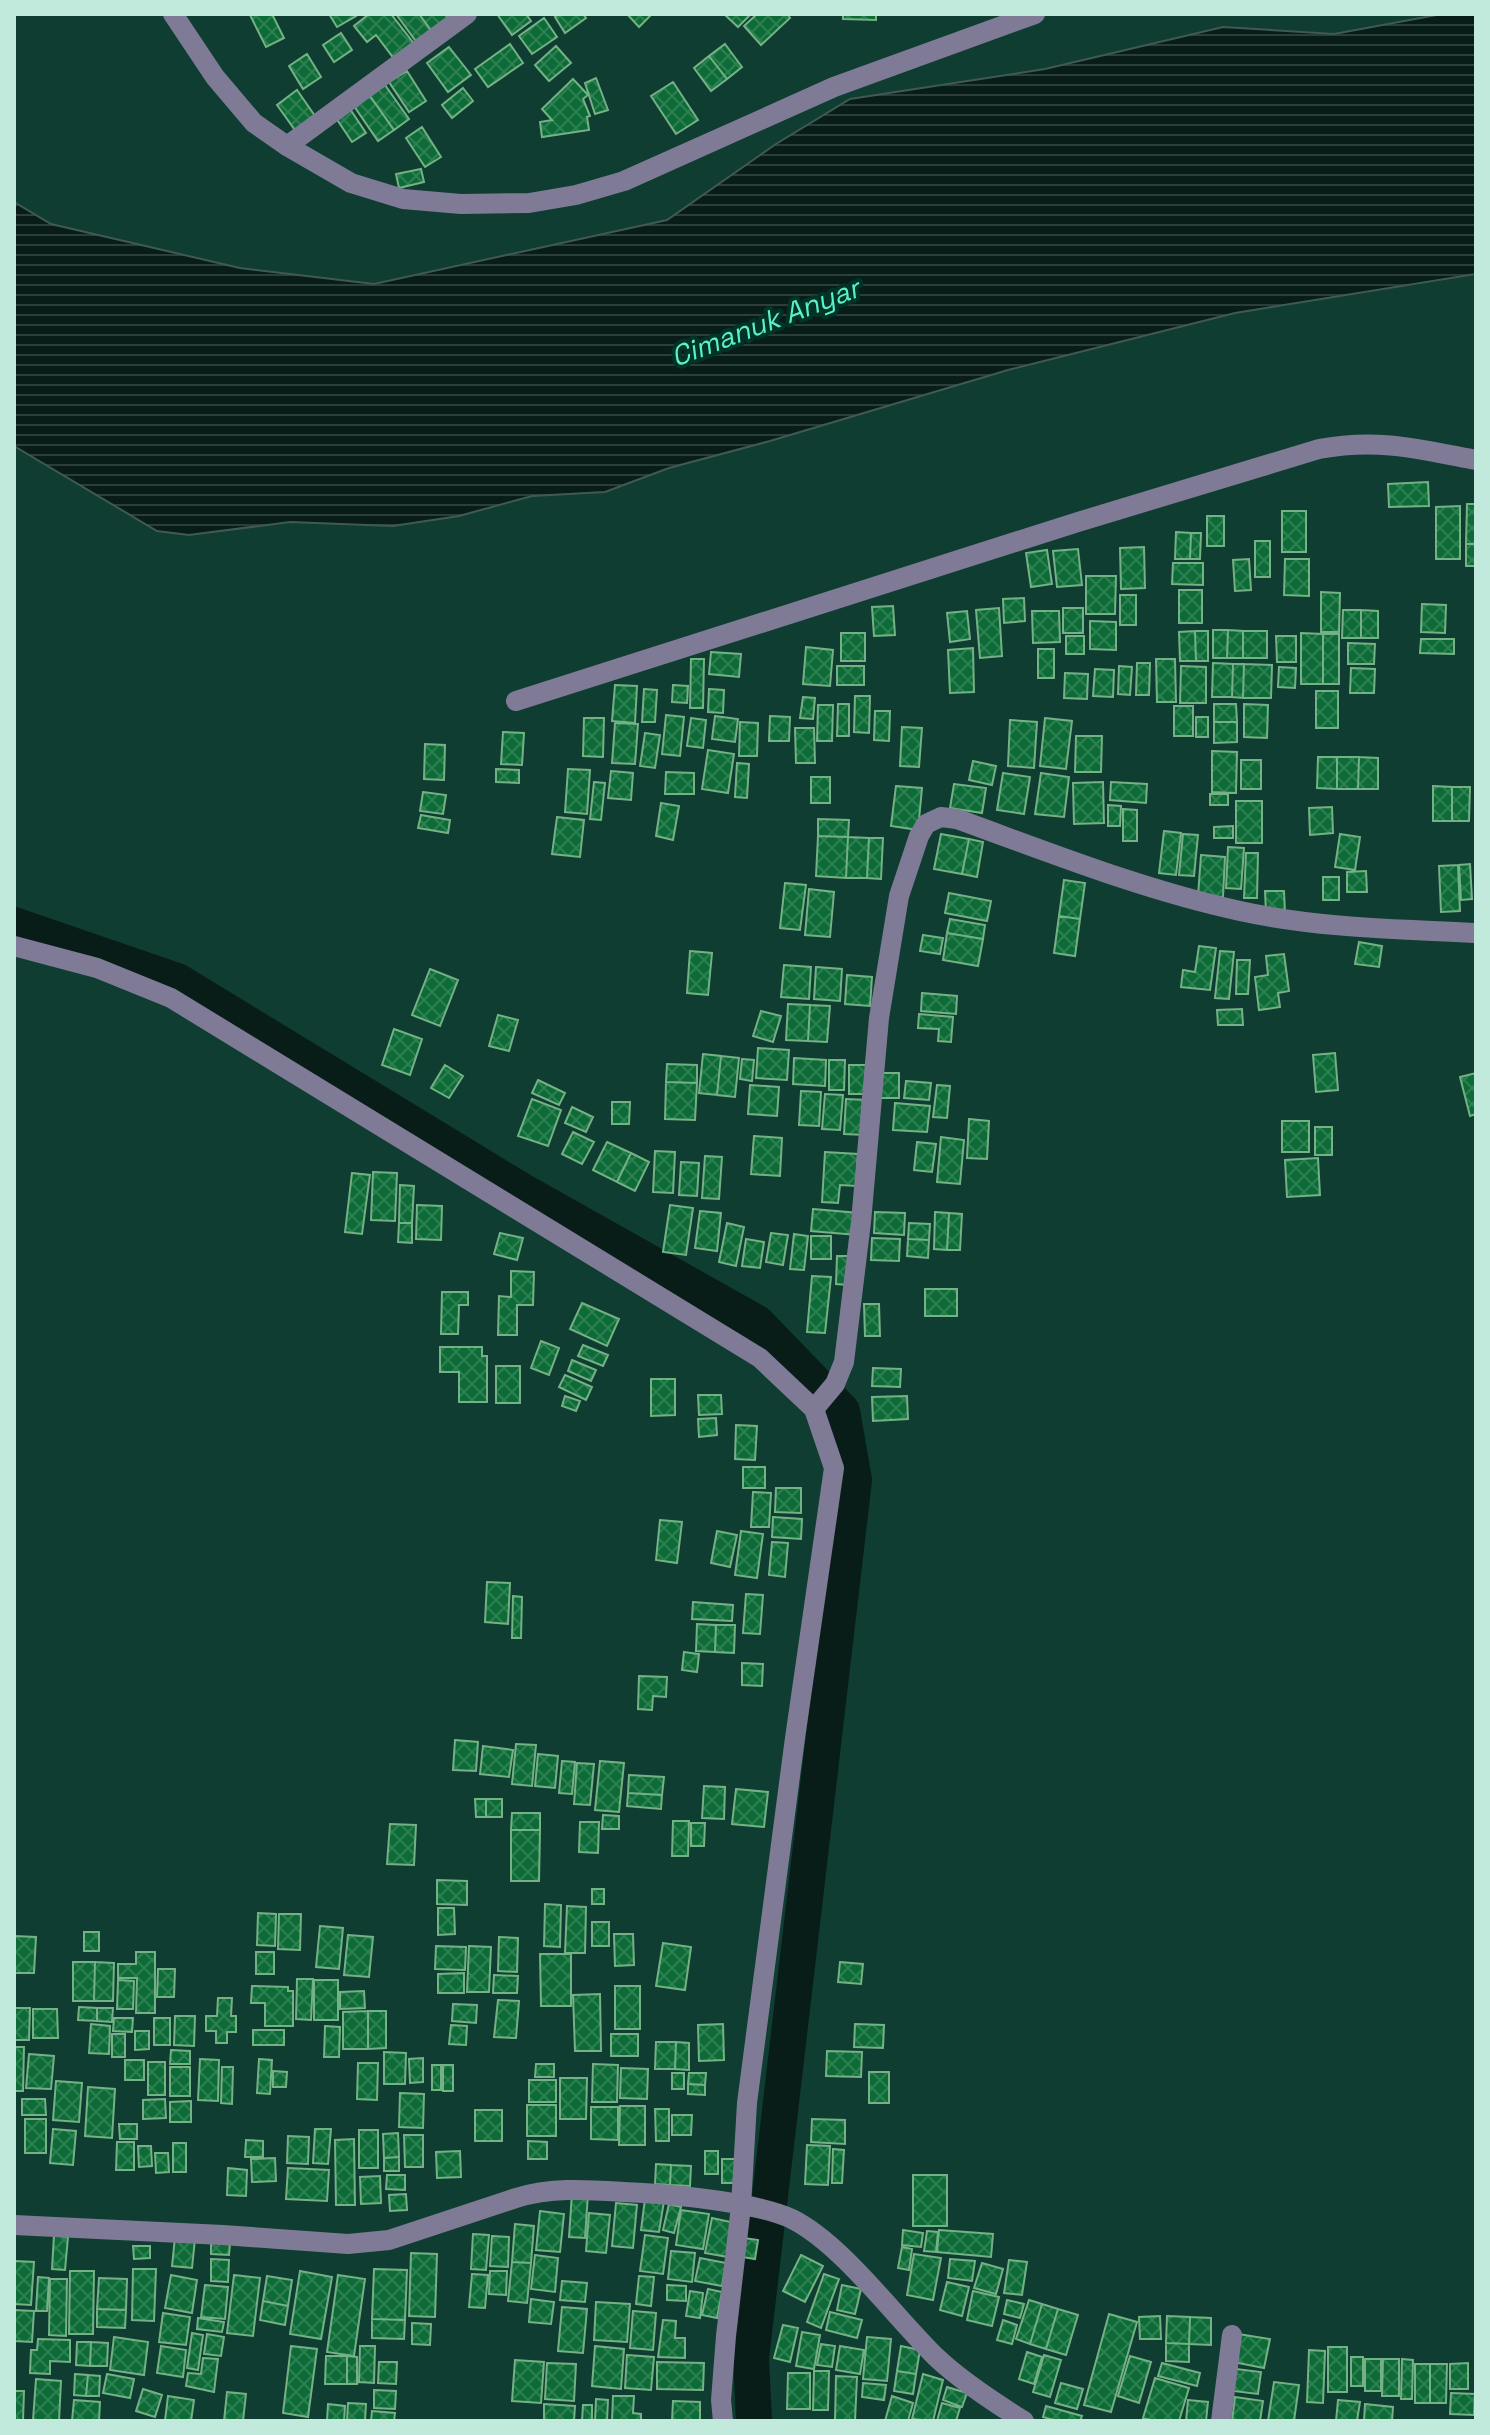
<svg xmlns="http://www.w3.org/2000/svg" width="1490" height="2435" font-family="'Space Grotesk',sans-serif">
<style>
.water{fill:url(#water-rules);stroke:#405a53;stroke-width:2}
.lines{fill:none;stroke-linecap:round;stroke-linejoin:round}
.river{stroke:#091d18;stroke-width:36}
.building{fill:url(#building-cross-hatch);stroke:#74b184;stroke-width:2}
.minor{stroke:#7f7b96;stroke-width:20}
.labels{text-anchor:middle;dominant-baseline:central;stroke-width:8;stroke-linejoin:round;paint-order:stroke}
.water-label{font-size:28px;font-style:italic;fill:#5af1c9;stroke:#023327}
</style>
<defs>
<pattern id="water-rules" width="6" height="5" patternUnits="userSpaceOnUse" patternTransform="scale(2)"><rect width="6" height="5" fill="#091d18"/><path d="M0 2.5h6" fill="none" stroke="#2b3e39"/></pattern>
<pattern id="building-cross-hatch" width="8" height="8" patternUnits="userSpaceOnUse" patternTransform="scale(2)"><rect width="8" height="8" fill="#0c6b36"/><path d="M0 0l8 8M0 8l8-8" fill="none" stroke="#2e8052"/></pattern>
</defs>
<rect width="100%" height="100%" fill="#0f3d31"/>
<path class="water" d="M 1442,14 L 1476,14 L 1476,274 L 1235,313 L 1008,370 L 770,441 L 669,468 L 605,492 L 532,496 L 459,516 L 393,526 L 290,522 L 189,535 L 157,531 L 14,446 L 14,202 L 51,224 L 240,268 L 374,284 L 667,220 L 776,144 L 850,99 L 1045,69 L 1223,27 L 1334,34 Z"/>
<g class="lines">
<path class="river" d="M 14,925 L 177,981 L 522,1191 L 757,1323 L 842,1411 L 854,1480 L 751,2358 L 754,2421"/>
</g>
<path class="building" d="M 252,14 L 272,14 L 284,38 L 266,47 L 250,15 Z
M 329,14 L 355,14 L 356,16 L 337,27 Z
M 369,14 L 391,14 L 415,45 L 395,60 L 376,35 L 367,42 L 354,26 Z
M 396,14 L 419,14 L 433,33 L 418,44 Z
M 419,14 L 445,14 L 450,21 L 433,33 Z
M 497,14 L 526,14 L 531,21 L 512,35 Z
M 559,14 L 583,14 L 586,18 L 565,33 L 555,17 Z
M 627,14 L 652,14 L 639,27 Z
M 724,14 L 751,14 L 738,27 Z
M 757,14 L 787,14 L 790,18 L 761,45 L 744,26 Z
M 843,14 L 876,14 L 876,20 L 843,19 Z
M 544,18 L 557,37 L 532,54 L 519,36 Z
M 341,33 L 352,50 L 334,62 L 323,45 Z
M 510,44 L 523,63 L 488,87 L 475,69 Z
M 725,44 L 742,67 L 727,79 L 709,56 Z
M 556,46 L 571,63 L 549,81 L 535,65 Z
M 449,47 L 471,75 L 448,92 L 427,63 Z
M 307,54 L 321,77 L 303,89 L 289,66 Z
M 709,56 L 727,79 L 711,91 L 694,68 Z
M 407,71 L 426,101 L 409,112 L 389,82 Z
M 596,78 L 608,110 L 595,114 L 585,83 Z
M 573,79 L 588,95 L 583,99 L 590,116 L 587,117 L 589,130 L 542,137 L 540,122 L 552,120 L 542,109 Z
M 673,82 L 698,120 L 676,134 L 651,96 Z
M 385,85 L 409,119 L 394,130 L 370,96 Z
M 463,88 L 473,101 L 452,118 L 442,105 Z
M 297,90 L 315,116 L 295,130 L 277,105 Z
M 370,96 L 394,130 L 378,141 L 354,106 Z
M 350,109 L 366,133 L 352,142 L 336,118 Z
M 422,127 L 441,157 L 425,167 L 406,138 Z
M 421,169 L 424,182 L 399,188 L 396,174 Z
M 1428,482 L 1429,506 L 1389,507 L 1388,484 Z
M 1467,504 L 1476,504 L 1476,544 L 1466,544 Z
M 1460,506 L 1460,559 L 1436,559 L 1436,507 Z
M 1282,511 L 1306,511 L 1306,552 L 1282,552 Z
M 1207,516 L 1224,516 L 1224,546 L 1207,546 Z
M 1176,532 L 1191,533 L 1190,559 L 1175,559 Z
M 1191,533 L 1201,533 L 1200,559 L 1190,559 Z
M 1255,541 L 1270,541 L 1270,577 L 1255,577 Z
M 1466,544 L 1476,544 L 1476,566 L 1466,566 Z
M 1144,547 L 1145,588 L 1121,589 L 1120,548 Z
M 1078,549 L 1082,585 L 1057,587 L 1053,551 Z
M 1047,550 L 1052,584 L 1031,587 L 1026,553 Z
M 1249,559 L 1251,590 L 1235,591 L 1233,560 Z
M 1285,559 L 1309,559 L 1309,596 L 1284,595 Z
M 1173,563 L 1203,563 L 1203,585 L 1172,584 Z
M 1086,576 L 1116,576 L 1115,614 L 1086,614 Z
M 1179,590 L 1202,590 L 1202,623 L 1179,623 Z
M 1321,592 L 1340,593 L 1339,632 L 1321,632 Z
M 1120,595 L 1136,595 L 1136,625 L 1120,625 Z
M 1024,598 L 1025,621 L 1004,623 L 1003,599 Z
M 1422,604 L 1446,605 L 1445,633 L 1421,632 Z
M 893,606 L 895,635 L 874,636 L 872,607 Z
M 999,608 L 1002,656 L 980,658 L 976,610 Z
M 1063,608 L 1083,608 L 1083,633 L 1063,633 Z
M 1343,610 L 1361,610 L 1361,638 L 1342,638 Z
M 1361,610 L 1378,611 L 1378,638 L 1361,638 Z
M 967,611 L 970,639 L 950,642 L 947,613 Z
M 1032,611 L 1059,611 L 1060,642 L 1033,643 Z
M 1090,621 L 1116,622 L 1116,650 L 1090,649 Z
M 1213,630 L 1228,630 L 1227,658 L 1213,658 Z
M 1228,630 L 1243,631 L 1243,658 L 1227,658 Z
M 1195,631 L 1196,661 L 1180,661 L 1179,632 Z
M 1195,631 L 1208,631 L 1208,661 L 1196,661 Z
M 1243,631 L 1267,631 L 1267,658 L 1243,658 Z
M 841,633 L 865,633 L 865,661 L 841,661 Z
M 1301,633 L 1323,634 L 1323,684 L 1301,684 Z
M 1323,634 L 1339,634 L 1339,684 L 1323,684 Z
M 1066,636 L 1084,636 L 1084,654 L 1066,654 Z
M 1276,636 L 1296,636 L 1296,662 L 1277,662 Z
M 1421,639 L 1454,639 L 1454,654 L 1420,653 Z
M 1348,643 L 1375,644 L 1374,664 L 1348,664 Z
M 806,647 L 833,650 L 830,686 L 803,684 Z
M 973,648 L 974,692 L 950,693 L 948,650 Z
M 1038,649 L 1054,649 L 1054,678 L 1038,678 Z
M 711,652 L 741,654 L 739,677 L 709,674 Z
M 691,659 L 704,659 L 703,708 L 690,708 Z
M 1156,659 L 1175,659 L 1176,702 L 1157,702 Z
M 1137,663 L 1150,663 L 1149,695 L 1136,695 Z
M 1213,663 L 1233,664 L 1232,697 L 1212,697 Z
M 1233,664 L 1244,664 L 1243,698 L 1232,697 Z
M 1244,664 L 1272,665 L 1271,698 L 1243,698 Z
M 837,666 L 864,666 L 864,685 L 837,685 Z
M 1119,666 L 1132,667 L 1130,695 L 1118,694 Z
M 1181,666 L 1206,667 L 1206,703 L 1180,703 Z
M 1279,667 L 1296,668 L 1295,688 L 1278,687 Z
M 1351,668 L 1375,669 L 1374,693 L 1350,693 Z
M 1095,669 L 1114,670 L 1113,697 L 1093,696 Z
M 1065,673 L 1088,674 L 1087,699 L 1064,698 Z
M 615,685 L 637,686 L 635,723 L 612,721 Z
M 673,685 L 688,686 L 687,703 L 672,702 Z
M 644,689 L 657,690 L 655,722 L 642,722 Z
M 709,689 L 724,690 L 723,713 L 708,712 Z
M 1316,691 L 1338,691 L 1338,728 L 1316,728 Z
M 855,696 L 870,696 L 869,733 L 854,732 Z
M 803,697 L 815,698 L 813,719 L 800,718 Z
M 838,704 L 849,704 L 849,736 L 837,736 Z
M 1214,704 L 1236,704 L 1237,722 L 1214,722 Z
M 1244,704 L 1268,705 L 1267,738 L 1244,737 Z
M 818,705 L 833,705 L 832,741 L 817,741 Z
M 1174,706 L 1193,706 L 1193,736 L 1174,736 Z
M 875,711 L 890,711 L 889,741 L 874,740 Z
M 666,715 L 684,717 L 680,756 L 662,754 Z
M 715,716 L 738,719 L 735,742 L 712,739 Z
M 770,716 L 790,717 L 789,741 L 769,741 Z
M 1196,717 L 1208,717 L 1208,737 L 1196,737 Z
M 584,718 L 604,718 L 603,757 L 583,756 Z
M 691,718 L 706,720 L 703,748 L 687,746 Z
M 1045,718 L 1072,721 L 1066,769 L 1040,766 Z
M 1010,720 L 1037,722 L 1034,768 L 1008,766 Z
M 740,722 L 758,723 L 757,756 L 739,756 Z
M 1214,722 L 1237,722 L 1237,742 L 1214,743 Z
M 615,723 L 638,724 L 635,764 L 612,763 Z
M 902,727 L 922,728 L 919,767 L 900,766 Z
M 795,728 L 814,728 L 815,763 L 796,763 Z
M 503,732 L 524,733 L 522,765 L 501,764 Z
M 645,733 L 660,735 L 655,768 L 640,766 Z
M 1076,736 L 1102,736 L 1101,772 L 1075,772 Z
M 425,744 L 445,745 L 444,780 L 424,779 Z
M 708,750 L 734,754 L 728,793 L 702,789 Z
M 1212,751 L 1237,752 L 1236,793 L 1212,792 Z
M 1318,757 L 1337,757 L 1337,789 L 1317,788 Z
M 1337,757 L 1359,757 L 1358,789 L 1337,789 Z
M 1359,757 L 1378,758 L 1378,789 L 1358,789 Z
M 1241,760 L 1261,760 L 1261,789 L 1241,789 Z
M 973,761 L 996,766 L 992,785 L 969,780 Z
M 737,763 L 749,764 L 747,798 L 735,797 Z
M 496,769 L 519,770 L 519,783 L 496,782 Z
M 568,769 L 590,770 L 587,814 L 565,812 Z
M 611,771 L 633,773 L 631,800 L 608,798 Z
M 666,772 L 694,773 L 694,794 L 665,794 Z
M 1003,773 L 1030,777 L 1024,814 L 997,810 Z
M 1041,773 L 1069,777 L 1064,817 L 1035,814 Z
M 811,777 L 830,777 L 830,803 L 811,803 Z
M 594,782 L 605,783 L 601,820 L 590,819 Z
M 1103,782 L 1104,823 L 1074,824 L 1073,783 Z
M 1111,782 L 1147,784 L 1146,803 L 1110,800 Z
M 954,784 L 986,788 L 982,813 L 950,808 Z
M 896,786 L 922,788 L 918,830 L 891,826 Z
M 1433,786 L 1452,787 L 1452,821 L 1433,821 Z
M 1452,787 L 1470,787 L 1469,821 L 1452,821 Z
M 423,792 L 446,795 L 443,814 L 420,811 Z
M 1210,794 L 1228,794 L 1228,805 L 1210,805 Z
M 1236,801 L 1262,801 L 1262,843 L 1236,843 Z
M 661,803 L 679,806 L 673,840 L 656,836 Z
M 1108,805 L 1121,806 L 1120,826 L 1108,826 Z
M 1332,807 L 1333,833 L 1310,835 L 1309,808 Z
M 1123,809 L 1137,810 L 1137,841 L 1123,841 Z
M 421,815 L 450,820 L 448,833 L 418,828 Z
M 557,817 L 584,820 L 580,857 L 552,854 Z
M 818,819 L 849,820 L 848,837 L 818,836 Z
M 1233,826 L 1233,838 L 1214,838 L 1214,827 Z
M 1164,831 L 1181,833 L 1176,875 L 1159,873 Z
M 941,834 L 969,839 L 962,874 L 934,869 Z
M 1183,834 L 1198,835 L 1194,876 L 1179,875 Z
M 1340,834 L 1360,837 L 1355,870 L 1335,867 Z
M 818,836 L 848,837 L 846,878 L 816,876 Z
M 848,837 L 869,838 L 867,878 L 846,878 Z
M 869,838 L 883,838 L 881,879 L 867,878 Z
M 969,839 L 983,842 L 977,877 L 962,874 Z
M 1228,847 L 1244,848 L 1241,889 L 1226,888 Z
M 1246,853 L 1258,853 L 1257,898 L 1244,898 Z
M 1201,855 L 1225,857 L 1223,897 L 1198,896 Z
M 1470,864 L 1472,899 L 1461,900 L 1459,865 Z
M 1458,865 L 1460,911 L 1441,912 L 1439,866 Z
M 1366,871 L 1367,892 L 1347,892 L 1347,872 Z
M 1323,877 L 1339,877 L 1339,900 L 1323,900 Z
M 1064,880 L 1085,883 L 1080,919 L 1059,916 Z
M 785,883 L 806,885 L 800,930 L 780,928 Z
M 809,889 L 834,892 L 830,937 L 805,935 Z
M 1265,891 L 1284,891 L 1285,913 L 1266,913 Z
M 949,893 L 991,901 L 987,921 L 945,913 Z
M 1059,916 L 1080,919 L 1075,956 L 1054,953 Z
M 950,919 L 985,925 L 983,939 L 947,933 Z
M 947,933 L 983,939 L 978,966 L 943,960 Z
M 923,935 L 943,938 L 940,954 L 920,951 Z
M 1359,942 L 1382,946 L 1379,967 L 1355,964 Z
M 1199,946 L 1216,948 L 1210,990 L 1181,987 L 1183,970 L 1195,972 Z
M 690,951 L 712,953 L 708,995 L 687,993 Z
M 1220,951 L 1234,952 L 1229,999 L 1215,998 Z
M 1284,954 L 1289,991 L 1278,993 L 1280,1007 L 1259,1010 L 1255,977 L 1268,975 L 1266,956 Z
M 1237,960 L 1250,960 L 1248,994 L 1236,994 Z
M 784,965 L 811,967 L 809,999 L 781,997 Z
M 816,967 L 842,969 L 840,1001 L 814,999 Z
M 430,969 L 458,980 L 440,1026 L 412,1015 Z
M 847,975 L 872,977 L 870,1006 L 845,1004 Z
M 922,993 L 957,996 L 956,1014 L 921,1011 Z
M 788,1004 L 810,1005 L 808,1041 L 786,1040 Z
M 810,1005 L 830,1006 L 827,1042 L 808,1041 Z
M 1242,1009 L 1243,1025 L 1218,1025 L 1217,1010 Z
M 761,1011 L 781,1016 L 773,1042 L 753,1036 Z
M 919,1014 L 953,1017 L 951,1042 L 938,1041 L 939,1029 L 918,1028 Z
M 498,1015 L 518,1020 L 509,1051 L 489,1046 Z
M 394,1029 L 422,1039 L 410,1075 L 382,1065 Z
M 758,1048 L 789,1050 L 787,1080 L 756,1078 Z
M 1335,1053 L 1338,1090 L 1316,1092 L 1313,1055 Z
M 703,1054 L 721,1056 L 717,1095 L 699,1093 Z
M 721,1056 L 739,1058 L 735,1097 L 717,1095 Z
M 794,1058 L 826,1060 L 825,1086 L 793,1084 Z
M 742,1059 L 754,1060 L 752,1081 L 740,1079 Z
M 829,1060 L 845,1060 L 844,1090 L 829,1090 Z
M 667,1064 L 697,1065 L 697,1083 L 666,1082 Z
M 445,1065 L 463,1076 L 449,1098 L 431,1088 Z
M 849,1065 L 866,1065 L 866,1094 L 849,1094 Z
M 880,1073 L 899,1073 L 899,1098 L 880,1098 Z
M 1476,1073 L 1476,1114 L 1470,1116 L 1460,1077 Z
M 538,1080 L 565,1093 L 559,1105 L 532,1093 Z
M 906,1081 L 931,1083 L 929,1100 L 904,1098 Z
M 666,1082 L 697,1083 L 695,1120 L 665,1119 Z
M 750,1085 L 779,1087 L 777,1116 L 748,1114 Z
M 937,1085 L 950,1086 L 947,1118 L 933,1117 Z
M 801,1091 L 821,1092 L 819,1126 L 799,1125 Z
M 825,1094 L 843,1095 L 840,1130 L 822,1129 Z
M 532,1099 L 561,1110 L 548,1146 L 518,1136 Z
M 846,1099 L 868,1100 L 866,1135 L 844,1134 Z
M 612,1102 L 630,1102 L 629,1124 L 612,1124 Z
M 895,1103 L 930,1106 L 927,1132 L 893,1130 Z
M 572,1107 L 593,1117 L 586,1132 L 565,1123 Z
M 969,1119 L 989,1121 L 987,1159 L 967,1158 Z
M 1282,1121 L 1309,1121 L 1309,1152 L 1282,1152 Z
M 1315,1127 L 1332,1127 L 1332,1155 L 1315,1155 Z
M 573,1132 L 594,1142 L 582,1164 L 562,1154 Z
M 754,1136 L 782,1138 L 780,1176 L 751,1174 Z
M 941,1137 L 964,1140 L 960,1184 L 937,1182 Z
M 607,1142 L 631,1153 L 617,1182 L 593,1170 Z
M 917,1142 L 936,1144 L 932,1172 L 914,1170 Z
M 655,1151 L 675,1152 L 673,1193 L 653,1192 Z
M 825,1152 L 858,1154 L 856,1186 L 840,1185 L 838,1203 L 822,1202 Z
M 631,1153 L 649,1162 L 635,1191 L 617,1182 Z
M 705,1156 L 722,1157 L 719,1199 L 702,1198 Z
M 1318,1158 L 1320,1195 L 1287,1197 L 1285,1160 Z
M 681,1162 L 699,1163 L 697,1196 L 679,1195 Z
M 373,1172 L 397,1173 L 395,1221 L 371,1220 Z
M 352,1173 L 370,1175 L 362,1234 L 345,1232 Z
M 400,1185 L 414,1186 L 412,1223 L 399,1223 Z
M 417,1205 L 442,1206 L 441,1240 L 416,1239 Z
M 670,1205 L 693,1208 L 686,1255 L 663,1252 Z
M 813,1209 L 859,1213 L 857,1235 L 811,1231 Z
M 700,1211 L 721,1213 L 717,1251 L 695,1248 Z
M 875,1212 L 905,1213 L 904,1235 L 874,1233 Z
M 935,1212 L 949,1213 L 947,1250 L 934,1249 Z
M 949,1213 L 962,1214 L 960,1250 L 947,1250 Z
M 399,1223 L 412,1223 L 412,1243 L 398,1242 Z
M 727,1223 L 744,1227 L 736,1266 L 719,1262 Z
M 909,1223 L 930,1224 L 929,1240 L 908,1239 Z
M 500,1233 L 523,1238 L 517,1260 L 494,1254 Z
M 771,1233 L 788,1235 L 783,1265 L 766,1262 Z
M 794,1234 L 808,1236 L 804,1270 L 790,1269 Z
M 811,1236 L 831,1236 L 831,1259 L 811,1259 Z
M 872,1238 L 900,1239 L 899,1261 L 871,1260 Z
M 746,1239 L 764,1242 L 760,1268 L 742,1266 Z
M 908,1239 L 929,1240 L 928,1258 L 907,1256 Z
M 837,1256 L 850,1256 L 848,1285 L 836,1284 Z
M 511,1271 L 534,1272 L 533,1305 L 517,1305 L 517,1335 L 498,1335 L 499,1296 L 511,1297 Z
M 812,1276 L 831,1277 L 825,1333 L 807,1332 Z
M 925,1289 L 957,1289 L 957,1316 L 925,1316 Z
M 442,1292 L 468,1292 L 468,1305 L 459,1305 L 458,1334 L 441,1334 Z
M 582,1303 L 619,1319 L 607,1346 L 570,1329 Z
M 864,1304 L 879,1304 L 880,1336 L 865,1336 Z
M 541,1341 L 559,1348 L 549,1375 L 531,1368 Z
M 583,1345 L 608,1355 L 603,1366 L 578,1356 Z
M 440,1347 L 482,1347 L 482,1356 L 487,1356 L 487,1402 L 459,1402 L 459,1372 L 440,1372 Z
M 572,1360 L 596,1370 L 591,1381 L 568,1371 Z
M 496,1366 L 520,1366 L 520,1403 L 496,1403 Z
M 873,1368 L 901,1369 L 900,1387 L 872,1386 Z
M 565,1375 L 592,1387 L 586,1400 L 559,1387 Z
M 651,1379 L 675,1379 L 675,1415 L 651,1416 Z
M 698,1395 L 721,1395 L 722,1414 L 699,1415 Z
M 565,1396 L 580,1401 L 576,1411 L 562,1406 Z
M 907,1396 L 908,1419 L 873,1421 L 872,1397 Z
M 716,1418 L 717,1435 L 699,1437 L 698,1419 Z
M 736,1425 L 757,1426 L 755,1460 L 735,1459 Z
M 743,1467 L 765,1467 L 765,1488 L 743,1488 Z
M 776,1488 L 801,1488 L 801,1513 L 775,1512 Z
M 753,1492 L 771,1493 L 769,1527 L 751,1527 Z
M 773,1517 L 802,1519 L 801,1539 L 772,1537 Z
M 660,1520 L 682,1522 L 677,1563 L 656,1560 Z
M 717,1531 L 737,1535 L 730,1567 L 711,1563 Z
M 741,1531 L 763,1534 L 757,1578 L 735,1575 Z
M 772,1542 L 788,1543 L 785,1577 L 769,1575 Z
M 487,1582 L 510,1583 L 508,1624 L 485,1622 Z
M 746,1594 L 763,1595 L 760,1634 L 743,1633 Z
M 513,1596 L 522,1597 L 521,1638 L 512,1638 Z
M 693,1602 L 733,1605 L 732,1621 L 692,1619 Z
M 697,1624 L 716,1625 L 715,1652 L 696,1651 Z
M 716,1625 L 735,1625 L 734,1653 L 715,1652 Z
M 684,1652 L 699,1654 L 697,1672 L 682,1670 Z
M 742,1663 L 763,1664 L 762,1686 L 742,1685 Z
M 639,1676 L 667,1677 L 666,1697 L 653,1696 L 652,1710 L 638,1709 Z
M 455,1740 L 478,1742 L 476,1771 L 453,1770 Z
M 516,1744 L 536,1745 L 532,1786 L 512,1784 Z
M 483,1746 L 513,1750 L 509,1777 L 480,1774 Z
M 538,1754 L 558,1756 L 555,1788 L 535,1786 Z
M 562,1761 L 575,1762 L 572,1794 L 559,1793 Z
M 600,1761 L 624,1763 L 619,1812 L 595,1810 Z
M 577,1763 L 594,1764 L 590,1805 L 574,1804 Z
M 629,1775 L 664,1777 L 662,1795 L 628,1793 Z
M 704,1786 L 725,1787 L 724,1819 L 702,1818 Z
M 736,1789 L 768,1792 L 764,1827 L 732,1824 Z
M 628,1793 L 662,1795 L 661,1809 L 627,1806 Z
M 475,1799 L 486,1799 L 486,1817 L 476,1817 Z
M 486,1799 L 502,1799 L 502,1817 L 486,1817 Z
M 512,1813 L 540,1813 L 540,1830 L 511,1830 Z
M 603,1815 L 619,1816 L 619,1829 L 602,1829 Z
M 673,1821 L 689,1821 L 688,1856 L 672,1856 Z
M 580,1822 L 599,1822 L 598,1853 L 579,1852 Z
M 691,1823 L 705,1823 L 704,1846 L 691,1846 Z
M 390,1824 L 416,1825 L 414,1865 L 387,1864 Z
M 511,1830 L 540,1830 L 539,1881 L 511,1881 Z
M 437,1880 L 467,1881 L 467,1905 L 437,1904 Z
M 592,1889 L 604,1889 L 604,1904 L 592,1904 Z
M 545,1904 L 561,1905 L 560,1947 L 544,1946 Z
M 567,1906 L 586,1907 L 585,1953 L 565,1953 Z
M 438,1908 L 454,1908 L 455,1934 L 438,1935 Z
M 258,1913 L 276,1914 L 275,1946 L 257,1945 Z
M 279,1914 L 301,1914 L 300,1950 L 278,1949 Z
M 592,1922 L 609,1922 L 609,1946 L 592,1946 Z
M 320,1926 L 343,1928 L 339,1969 L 316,1967 Z
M 84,1932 L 99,1932 L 99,1951 L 84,1951 Z
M 614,1934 L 633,1934 L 634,1965 L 615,1966 Z
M 348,1935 L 373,1937 L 369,1977 L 344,1975 Z
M 14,1936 L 36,1937 L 34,1973 L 14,1973 Z
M 499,1937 L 518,1938 L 517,1972 L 498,1971 Z
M 663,1943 L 691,1947 L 685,1990 L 656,1986 Z
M 436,1946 L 466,1947 L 465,1970 L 435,1969 Z
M 469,1946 L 491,1947 L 489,1992 L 467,1992 Z
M 136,1952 L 155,1952 L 155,2013 L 136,2013 L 137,1978 L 118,1978 L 118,1964 L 136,1964 Z
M 256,1952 L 274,1952 L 274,1974 L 256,1974 Z
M 540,1954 L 571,1954 L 571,2006 L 541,2006 Z
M 73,1962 L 95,1962 L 94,2001 L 73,2001 Z
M 95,1962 L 114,1963 L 113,2001 L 94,2001 Z
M 840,1962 L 863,1964 L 861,1984 L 838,1982 Z
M 158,1969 L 175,1969 L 174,1997 L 157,1997 Z
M 464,1973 L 464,1993 L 438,1993 L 438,1974 Z
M 494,1975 L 518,1976 L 517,1993 L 493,1993 Z
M 297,1979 L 313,1979 L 311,2020 L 296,2019 Z
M 118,1980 L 134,1981 L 133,2009 L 117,2009 Z
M 314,1980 L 338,1980 L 338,2020 L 314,2020 Z
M 252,1986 L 288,1987 L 288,1991 L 293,1991 L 293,2026 L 265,2026 L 265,2003 L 251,2003 Z
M 615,1986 L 640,1986 L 640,2029 L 615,2029 Z
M 364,1991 L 365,2008 L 340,2009 L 340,1992 Z
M 600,1994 L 601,2051 L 575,2051 L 573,1995 Z
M 218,1998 L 232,1998 L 231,2016 L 236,2016 L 236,2032 L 227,2032 L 227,2043 L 216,2043 L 216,2031 L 206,2031 L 206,2016 L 217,2016 Z
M 498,2000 L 519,2001 L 516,2038 L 494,2037 Z
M 453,2004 L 477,2005 L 476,2023 L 452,2021 Z
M 79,2007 L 97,2008 L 97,2021 L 78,2020 Z
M 14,2008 L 30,2008 L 29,2040 L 14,2040 Z
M 97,2008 L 113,2008 L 112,2022 L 97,2021 Z
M 33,2009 L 57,2009 L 58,2038 L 33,2038 Z
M 368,2011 L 368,2049 L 343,2049 L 343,2012 Z
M 368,2011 L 386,2011 L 386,2048 L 368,2049 Z
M 175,2016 L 195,2016 L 194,2046 L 174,2045 Z
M 114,2018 L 133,2018 L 132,2032 L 113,2031 Z
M 154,2018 L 170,2018 L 170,2045 L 154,2045 Z
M 91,2024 L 110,2026 L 109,2054 L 89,2053 Z
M 723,2024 L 724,2060 L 699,2061 L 698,2025 Z
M 855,2024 L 884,2025 L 883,2048 L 854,2047 Z
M 451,2025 L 467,2026 L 466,2045 L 449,2044 Z
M 325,2026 L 340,2027 L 339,2057 L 324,2057 Z
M 253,2030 L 284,2030 L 284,2045 L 253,2045 Z
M 135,2031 L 149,2031 L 149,2049 L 135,2050 Z
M 112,2034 L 125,2034 L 125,2057 L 112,2057 Z
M 611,2034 L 638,2034 L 638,2056 L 611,2056 Z
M 656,2042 L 676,2042 L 675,2069 L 655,2069 Z
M 676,2042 L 689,2043 L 689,2070 L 675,2069 Z
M 14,2047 L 24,2047 L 23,2091 L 14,2091 Z
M 171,2050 L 190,2051 L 190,2064 L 170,2064 Z
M 827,2051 L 862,2052 L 861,2077 L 826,2076 Z
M 384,2052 L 406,2053 L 405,2084 L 384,2084 Z
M 29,2054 L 54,2056 L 51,2089 L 26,2088 Z
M 423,2058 L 423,2082 L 410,2083 L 409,2059 Z
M 200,2059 L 219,2060 L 218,2101 L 198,2100 Z
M 259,2059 L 272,2060 L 270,2094 L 257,2093 Z
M 125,2060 L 144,2060 L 144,2080 L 125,2080 Z
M 148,2062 L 165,2062 L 165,2095 L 148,2095 Z
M 358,2063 L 378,2063 L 377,2100 L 357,2099 Z
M 536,2064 L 554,2064 L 554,2077 L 535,2077 Z
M 593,2064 L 618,2065 L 617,2102 L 592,2102 Z
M 432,2065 L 441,2065 L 441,2090 L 432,2090 Z
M 443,2065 L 453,2065 L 453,2091 L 443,2091 Z
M 170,2067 L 190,2067 L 190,2096 L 170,2096 Z
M 222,2067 L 233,2067 L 232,2104 L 221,2103 Z
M 621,2068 L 648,2069 L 647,2099 L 620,2098 Z
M 273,2071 L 287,2072 L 286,2087 L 273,2087 Z
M 869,2072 L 889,2072 L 889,2103 L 869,2103 Z
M 672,2073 L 684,2073 L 684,2089 L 672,2089 Z
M 689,2073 L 706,2073 L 705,2085 L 688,2084 Z
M 560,2078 L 587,2078 L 586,2119 L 560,2119 Z
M 529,2080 L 556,2080 L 556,2102 L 529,2102 Z
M 56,2081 L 82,2083 L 79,2122 L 53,2120 Z
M 688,2084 L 705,2085 L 705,2095 L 688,2094 Z
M 88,2087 L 115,2089 L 112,2138 L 85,2136 Z
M 400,2093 L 424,2094 L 423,2128 L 399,2127 Z
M 22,2099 L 45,2099 L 46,2115 L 22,2115 Z
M 165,2099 L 166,2118 L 143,2119 L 143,2100 Z
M 191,2101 L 191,2122 L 170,2122 L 170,2102 Z
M 527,2105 L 556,2105 L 556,2136 L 527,2136 Z
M 620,2106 L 645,2106 L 645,2145 L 619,2145 Z
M 591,2107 L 618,2107 L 618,2140 L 591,2139 Z
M 655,2109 L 669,2109 L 669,2141 L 656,2141 Z
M 475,2110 L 502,2110 L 502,2141 L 475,2141 Z
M 672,2115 L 692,2115 L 691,2135 L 672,2135 Z
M 25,2119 L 46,2119 L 46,2153 L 25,2153 Z
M 812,2119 L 845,2120 L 845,2144 L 811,2142 Z
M 119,2124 L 137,2124 L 137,2139 L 120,2139 Z
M 53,2129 L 76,2131 L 73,2165 L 50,2163 Z
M 315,2129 L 331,2129 L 328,2164 L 313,2163 Z
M 359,2130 L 378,2130 L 378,2168 L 359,2168 Z
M 398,2133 L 399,2157 L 384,2158 L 383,2134 Z
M 404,2135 L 423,2135 L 423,2167 L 405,2167 Z
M 288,2136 L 309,2137 L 308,2164 L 287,2163 Z
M 354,2139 L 355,2205 L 336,2205 L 335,2140 Z
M 246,2140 L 263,2141 L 263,2157 L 245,2157 Z
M 528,2141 L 547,2142 L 547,2159 L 528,2159 Z
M 117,2142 L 134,2142 L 134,2170 L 116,2170 Z
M 173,2143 L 186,2143 L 186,2172 L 173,2172 Z
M 807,2145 L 830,2146 L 828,2185 L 805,2184 Z
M 138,2146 L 151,2146 L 152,2166 L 139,2167 Z
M 833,2149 L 844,2150 L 842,2183 L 832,2183 Z
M 460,2151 L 461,2177 L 437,2178 L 436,2152 Z
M 705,2151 L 718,2151 L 718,2174 L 705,2174 Z
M 155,2153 L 168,2153 L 169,2172 L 156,2173 Z
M 399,2157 L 399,2171 L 384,2171 L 384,2158 Z
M 275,2158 L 276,2181 L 252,2182 L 251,2159 Z
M 722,2159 L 738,2159 L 737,2183 L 722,2183 Z
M 656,2164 L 671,2165 L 670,2185 L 655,2184 Z
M 671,2165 L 691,2166 L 690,2186 L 670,2185 Z
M 228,2168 L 247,2170 L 246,2196 L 227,2195 Z
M 288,2168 L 329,2170 L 327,2201 L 286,2199 Z
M 387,2175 L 405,2175 L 405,2190 L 386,2189 Z
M 913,2175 L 947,2175 L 947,2226 L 913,2226 Z
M 380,2176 L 381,2203 L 361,2204 L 360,2177 Z
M 572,2193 L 588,2194 L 585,2238 L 569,2237 Z
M 406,2194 L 407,2210 L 390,2211 L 389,2195 Z
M 645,2199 L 664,2201 L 659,2232 L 641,2230 Z
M 616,2203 L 637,2205 L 633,2248 L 612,2246 Z
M 669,2204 L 681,2207 L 674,2233 L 663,2230 Z
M 681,2210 L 709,2214 L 703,2249 L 676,2245 Z
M 540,2211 L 564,2214 L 560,2252 L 536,2250 Z
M 589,2213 L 610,2215 L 606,2253 L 586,2251 Z
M 712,2218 L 735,2223 L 728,2257 L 705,2253 Z
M 515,2224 L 534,2226 L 531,2263 L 512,2262 Z
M 903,2230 L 923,2233 L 921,2247 L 902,2245 Z
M 939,2230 L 993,2234 L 991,2257 L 937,2252 Z
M 927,2231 L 938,2232 L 936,2252 L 924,2251 Z
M 473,2234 L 489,2235 L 486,2270 L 471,2269 Z
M 54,2235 L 68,2237 L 65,2270 L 52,2269 Z
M 645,2235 L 668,2238 L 663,2274 L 640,2271 Z
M 492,2236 L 509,2237 L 508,2267 L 490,2266 Z
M 175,2237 L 195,2239 L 192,2268 L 172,2266 Z
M 744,2238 L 758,2240 L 755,2259 L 742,2257 Z
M 211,2243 L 230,2243 L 229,2255 L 211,2254 Z
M 133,2246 L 150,2246 L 150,2258 L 134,2259 Z
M 902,2247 L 912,2249 L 909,2270 L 898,2268 Z
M 671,2251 L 695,2253 L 692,2282 L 668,2279 Z
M 411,2253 L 437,2254 L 435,2317 L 409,2316 Z
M 914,2254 L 941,2258 L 933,2300 L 907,2295 Z
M 535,2255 L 558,2258 L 555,2292 L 531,2289 Z
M 801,2255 L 823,2266 L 805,2302 L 783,2291 Z
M 700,2258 L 726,2263 L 722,2286 L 695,2281 Z
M 211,2259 L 229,2260 L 228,2282 L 211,2281 Z
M 950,2259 L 975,2261 L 972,2281 L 948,2278 Z
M 1009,2260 L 1027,2262 L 1022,2295 L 1004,2293 Z
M 15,2261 L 34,2262 L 31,2305 L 14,2304 Z
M 512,2262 L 531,2263 L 527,2303 L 508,2301 Z
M 982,2263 L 1003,2269 L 996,2294 L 974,2288 Z
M 133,2269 L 156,2269 L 154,2321 L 132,2320 Z
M 374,2269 L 407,2270 L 405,2320 L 372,2319 Z
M 70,2271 L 94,2271 L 93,2334 L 69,2334 Z
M 300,2271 L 332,2277 L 321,2339 L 290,2334 Z
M 490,2271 L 507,2271 L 506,2295 L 489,2294 Z
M 472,2274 L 488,2275 L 485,2308 L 469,2307 Z
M 824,2274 L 839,2279 L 821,2328 L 807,2322 Z
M 171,2275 L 197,2280 L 192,2313 L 165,2308 Z
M 234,2275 L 260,2278 L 253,2336 L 227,2333 Z
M 338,2275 L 365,2279 L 354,2356 L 327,2352 Z
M 267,2276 L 292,2280 L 288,2306 L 263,2301 Z
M 639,2276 L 654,2277 L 651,2306 L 636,2304 Z
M 38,2277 L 49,2278 L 47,2311 L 36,2311 Z
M 99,2278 L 127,2279 L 126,2310 L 97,2309 Z
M 50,2279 L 67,2279 L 66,2336 L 49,2335 Z
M 562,2281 L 587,2283 L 585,2302 L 560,2300 Z
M 947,2282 L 969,2287 L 962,2316 L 940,2310 Z
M 205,2285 L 228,2287 L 225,2319 L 201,2317 Z
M 667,2285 L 686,2286 L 686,2301 L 667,2300 Z
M 842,2285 L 861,2289 L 855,2314 L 837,2310 Z
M 708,2289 L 722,2292 L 717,2318 L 702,2315 Z
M 690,2291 L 703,2293 L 700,2318 L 686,2316 Z
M 973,2291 L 999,2297 L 992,2326 L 967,2320 Z
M 531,2299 L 554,2302 L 551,2324 L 529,2322 Z
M 1007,2300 L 1024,2304 L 1020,2318 L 1004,2314 Z
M 1029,2300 L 1042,2304 L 1030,2344 L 1016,2339 Z
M 263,2301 L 288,2306 L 285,2325 L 260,2320 Z
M 596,2302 L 630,2304 L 627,2342 L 594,2340 Z
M 1042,2304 L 1058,2309 L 1046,2349 L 1030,2344 Z
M 562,2307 L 587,2309 L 583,2353 L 558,2351 Z
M 97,2309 L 126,2310 L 125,2328 L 97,2327 Z
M 1058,2309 L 1078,2315 L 1066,2355 L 1046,2349 Z
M 14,2310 L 34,2311 L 32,2342 L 14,2341 Z
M 633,2311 L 656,2313 L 653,2350 L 630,2348 Z
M 830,2312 L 862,2320 L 857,2338 L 826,2330 Z
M 163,2313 L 190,2317 L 186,2345 L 159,2342 Z
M 1109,2314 L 1137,2322 L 1111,2412 L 1084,2405 Z
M 1160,2316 L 1161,2339 L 1140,2339 L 1139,2317 Z
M 1167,2316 L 1190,2317 L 1189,2344 L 1166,2343 Z
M 1190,2317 L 1211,2318 L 1211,2345 L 1189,2344 Z
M 198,2318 L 224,2322 L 222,2332 L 197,2329 Z
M 372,2319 L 405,2320 L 404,2339 L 372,2338 Z
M 663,2320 L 676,2321 L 675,2338 L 685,2338 L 685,2358 L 658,2357 Z
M 1003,2320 L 1017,2325 L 1012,2344 L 997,2340 Z
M 412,2323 L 431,2324 L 430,2345 L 412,2344 Z
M 783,2325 L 798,2328 L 790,2362 L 774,2358 Z
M 802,2332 L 820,2335 L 814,2369 L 796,2366 Z
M 192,2333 L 203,2335 L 198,2370 L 187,2368 Z
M 207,2334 L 224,2337 L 221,2356 L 204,2354 Z
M 1238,2334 L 1270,2339 L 1264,2368 L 1233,2362 Z
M 114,2337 L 148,2342 L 144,2375 L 110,2370 Z
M 867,2337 L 891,2339 L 887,2381 L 863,2379 Z
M 38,2339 L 70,2340 L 70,2362 L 50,2361 L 50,2374 L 30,2373 L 31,2350 L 37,2350 Z
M 77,2342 L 91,2342 L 90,2366 L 76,2365 Z
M 91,2342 L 108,2343 L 107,2366 L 90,2366 Z
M 1166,2343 L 1189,2344 L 1189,2362 L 1166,2361 Z
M 821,2344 L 835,2346 L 832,2367 L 817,2365 Z
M 161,2346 L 186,2350 L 183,2377 L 157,2373 Z
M 291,2346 L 317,2349 L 308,2417 L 283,2413 Z
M 360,2346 L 375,2346 L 374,2383 L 359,2382 Z
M 595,2346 L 624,2349 L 621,2389 L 592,2386 Z
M 840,2346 L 864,2350 L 860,2374 L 836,2370 Z
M 901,2346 L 920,2350 L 916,2374 L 897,2371 Z
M 1328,2347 L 1347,2347 L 1347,2392 L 1328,2392 Z
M 1309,2350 L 1325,2351 L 1323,2403 L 1307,2402 Z
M 1027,2352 L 1042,2357 L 1034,2384 L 1019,2379 Z
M 627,2355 L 654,2357 L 651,2390 L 625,2388 Z
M 1044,2355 L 1061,2360 L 1050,2397 L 1033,2392 Z
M 326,2356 L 347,2356 L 347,2384 L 325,2384 Z
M 347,2356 L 357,2357 L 357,2384 L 347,2384 Z
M 1130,2356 L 1151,2362 L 1139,2403 L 1118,2396 Z
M 1351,2357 L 1363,2357 L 1363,2386 L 1351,2386 Z
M 203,2358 L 218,2359 L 214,2392 L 186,2386 L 188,2373 L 201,2374 Z
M 1365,2359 L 1381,2359 L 1381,2391 L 1365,2391 Z
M 1383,2359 L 1399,2359 L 1399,2396 L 1382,2396 Z
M 1402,2359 L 1413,2360 L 1412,2399 L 1401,2399 Z
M 515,2360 L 544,2362 L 541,2403 L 512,2401 Z
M 379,2362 L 397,2362 L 396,2384 L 378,2383 Z
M 657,2362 L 704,2363 L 703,2390 L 657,2389 Z
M 547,2363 L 576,2364 L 574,2401 L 545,2399 Z
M 1162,2363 L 1200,2373 L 1197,2386 L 1158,2376 Z
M 1468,2363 L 1468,2389 L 1450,2389 L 1450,2364 Z
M 1415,2364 L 1430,2364 L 1430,2403 L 1415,2403 Z
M 1430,2364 L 1447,2364 L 1446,2403 L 1430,2403 Z
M 1236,2369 L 1261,2372 L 1258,2394 L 1233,2391 Z
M 814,2371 L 829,2371 L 828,2410 L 813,2410 Z
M 897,2371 L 916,2374 L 913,2394 L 894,2391 Z
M 788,2373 L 810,2373 L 810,2409 L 787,2409 Z
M 75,2374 L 88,2375 L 86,2396 L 74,2395 Z
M 107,2374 L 134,2379 L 130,2398 L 103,2393 Z
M 923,2374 L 943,2380 L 933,2421 L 912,2419 Z
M 88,2375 L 100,2376 L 99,2396 L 86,2396 Z
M 836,2376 L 857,2377 L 855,2421 L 835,2421 Z
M 1155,2378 L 1189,2388 L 1179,2421 L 1154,2421 L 1143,2418 Z
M 36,2379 L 61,2381 L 59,2421 L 33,2420 Z
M 1274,2382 L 1299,2385 L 1294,2421 L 1268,2421 Z
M 863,2383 L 886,2385 L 884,2400 L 862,2397 Z
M 1061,2383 L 1083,2389 L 1077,2409 L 1055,2403 Z
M 947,2387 L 967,2393 L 962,2407 L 943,2400 Z
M 143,2389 L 162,2395 L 155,2417 L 136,2411 Z
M 374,2390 L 396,2391 L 395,2409 L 374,2408 Z
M 14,2391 L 24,2391 L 23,2421 L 14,2421 Z
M 227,2392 L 246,2394 L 243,2421 L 224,2421 Z
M 1451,2393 L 1475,2394 L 1474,2415 L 1450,2414 Z
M 168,2396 L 194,2400 L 191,2421 L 165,2421 Z
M 613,2396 L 634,2396 L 633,2413 L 641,2414 L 641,2421 L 612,2421 Z
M 892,2396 L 913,2403 L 908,2421 L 885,2421 Z
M 1235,2397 L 1263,2401 L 1260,2421 L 1232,2421 Z
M 596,2399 L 608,2400 L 607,2421 L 595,2421 Z
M 74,2400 L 100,2402 L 99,2421 L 72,2421 Z
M 1188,2400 L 1208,2402 L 1206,2421 L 1186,2421 Z
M 1338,2400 L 1360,2402 L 1357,2421 L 1336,2421 Z
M 673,2401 L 700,2402 L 700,2421 L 672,2421 Z
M 348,2403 L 366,2404 L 365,2421 L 347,2421 Z
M 942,2403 L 960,2408 L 956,2421 L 937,2421 Z
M 328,2404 L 345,2406 L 344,2421 L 327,2421 Z
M 544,2404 L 575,2406 L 574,2421 L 544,2421 Z
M 1365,2404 L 1393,2407 L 1392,2421 L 1364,2421 Z
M 583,2405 L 592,2405 L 592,2421 L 582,2421 Z
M 1046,2406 L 1082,2416 L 1080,2421 L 1057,2421 L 1043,2417 Z
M 372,2411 L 395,2413 L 394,2421 L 371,2421 Z"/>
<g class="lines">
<path class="minor" d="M 173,14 L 215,77 L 254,123 L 287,146 L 351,183 L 403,199 L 461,204 L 529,203 L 576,195 L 624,181 L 834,87 L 1035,14
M 287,146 L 467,14
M 516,701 L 1078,522 L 1319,449 C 1378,438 1419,449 1476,460
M 14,946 L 97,968 L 171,998 L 760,1358 L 814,1409 L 834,1468 L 795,1738 L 747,2103 L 741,2206 L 726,2336 L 721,2400 L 723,2421
M 814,1409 L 835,1384 L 844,1362 L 861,1222 L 879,1018 L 899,896 L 919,836 L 926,824 L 941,817 L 957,819 C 1051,853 1143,890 1240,911 C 1317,928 1397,929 1476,933
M 14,2225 L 223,2235 L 348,2244 L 389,2240 L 516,2198 C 557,2185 600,2191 643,2193 C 680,2195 758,2203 792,2219 C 842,2244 894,2316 936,2357 C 961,2381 995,2403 1024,2421
M 1221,2421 L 1232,2335"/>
</g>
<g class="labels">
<g class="water-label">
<text transform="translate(765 322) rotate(-21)">Cimanuk Anyar</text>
</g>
</g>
<rect width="1490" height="2435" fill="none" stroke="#c2eadc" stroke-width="32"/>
</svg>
